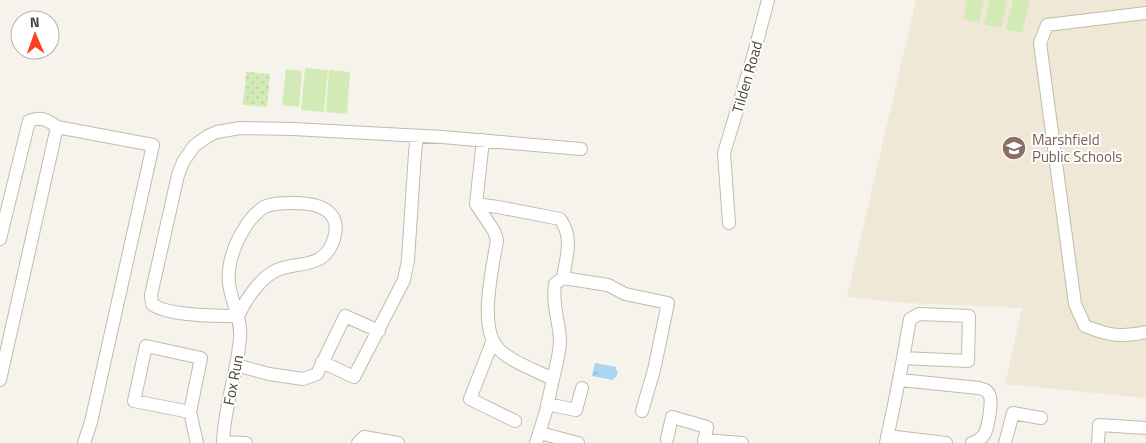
<svg xmlns="http://www.w3.org/2000/svg" width="1146" height="443" font-family="'Titillium Web',sans-serif">
<style>
.education{fill:#efe8d6}
.grass{fill:#d2eab5}
.park{fill:url(#park-dots)}
.water{fill:url(#water-ripples)}
.lines{fill:none;stroke-linecap:round;stroke-linejoin:round}
.minor-casing{stroke:#c2bbae;stroke-width:14}
.minor{stroke:#fff;stroke-width:12}
.labels{text-anchor:middle;dominant-baseline:central;stroke-width:4;stroke-linejoin:round;paint-order:stroke}
.street-label{font-size:15px;fill:#4b4439;stroke:#fff}
.education-label{font-size:15px;fill:#785e54;stroke:#fff;text-anchor:start}
</style>
<defs>
<pattern id="park-dots" width="8" height="8" patternUnits="userSpaceOnUse" patternTransform="scale(1.25)"><rect width="8" height="8" fill="#d2eab5"/><path d="M2 2h.1M6 6h.1" fill="none" stroke="#b6ca9c" stroke-width="1.8" stroke-linecap="round"/></pattern>
<pattern id="water-ripples" width="26" height="14" patternUnits="userSpaceOnUse" patternTransform="scale(1.25)"><rect width="26" height="14" fill="#a9d4f2"/><path d="M2 4q2-2 4 0t4 0M15 11q2-2 4 0t4 0" fill="none" stroke="#8caec5"/></pattern>
</defs>
<rect width="100%" height="100%" fill="#f6f3ec"/>
<path class="education" d="M 916,0 L 1146,0 L 1146,398 L 1005,384 L 1022,308 L 907,303 L 847,297 Z"/>
<path class="grass" d="M 967,0 L 984,0 L 979,23 L 963,19 Z
M 990,0 L 1007,0 L 1001,28 L 984,24 Z
M 1013,0 L 1030,0 L 1022,33 L 1006,29 Z
M 305,68 L 328,70 L 324,112 L 301,110 Z
M 286,69 L 302,71 L 299,107 L 282,105 Z
M 329,70 L 350,72 L 347,114 L 326,112 Z"/>
<path class="park" d="M 246,72 L 270,74 L 267,107 L 243,105 Z"/>
<path class="water" d="M 595,363 L 616,367 L 616,370 L 618,371 L 616,378 L 614,377 L 613,380 L 592,376 Z"/>
<g class="lines">
<g class="minor-casing">
<path id="minor" d="M 1146,13 L 1047,25 L 1040,43 L 1075,304 L 1085,326 C 1107,335 1122,338 1146,332
M 483,140 L 476,204 L 498,207 L 560,219 C 574,238 566,257 563,278 L 555,284 C 552,305 559,320 560,340 C 560,353 556,366 553,379
M 476,204 L 494,231 L 497,240 C 493,267 479,322 496,346 C 506,360 537,371 553,379 L 546,411 L 536,443
M 729,223 L 724,153 L 753,57 L 768,0
M 0,239 L 29,121 C 41,116 48,120 57,127
M 563,278 L 608,285 L 625,294 L 668,303 L 654,370 L 642,411
M 238,316 C 217,316 167,316 152,304 L 151,295 L 178,175 L 183,162 L 194,146 L 208,136 L 217,132 L 240,128 L 293,129 L 442,137 L 581,149
M 493,340 L 470,399 L 515,421
M 322,362 L 354,377 L 404,280 L 408,260 L 415,153 L 417,136
M 236,365 L 269,374 L 303,379 L 317,374 L 345,316 L 379,331
M 0,380 L 57,127 L 153,145 L 91,422 L 84,443
M 900,380 L 979,388 C 983,389 987,390 989,394 C 993,400 988,427 985,433 C 982,439 978,441 972,443
M 547,404 L 576,410 L 582,388
M 190,412 L 134,401 L 146,346 L 201,358 L 190,412 L 197,443
M 540,433 L 578,443
M 887,436 L 946,443
M 667,439 L 672,417 L 707,427 L 704,443
M 704,440 L 742,443
M 223,442 L 246,443
M 223,443 C 224,407 237,374 240,338 C 242,319 231,302 229,283 C 227,264 235,242 246,226 C 250,219 257,212 264,207 C 273,203 284,203 294,203 C 321,203 345,212 332,244 C 320,271 293,260 273,272 C 258,281 245,301 238,316
M 358,443 L 364,437 L 398,443
M 886,443 C 895,402 903,360 910,319 L 919,314 L 969,316 L 968,361 L 903,358
M 1005,443 L 1013,413 L 1041,418
M 1098,443 L 1099,425 L 1146,428"/>
</g>
<use href="#minor" class="minor"/>
</g>
<defs>
<g id="school-disc" transform="scale(1.25)"><circle r="9.5" fill="#8d6e63" stroke="#fff"/><path d="M0-5L7-2L0 1L-7-2ZM-4 1L0 2.5L4 1V4Q0 6-4 4Z" fill="#fff"/></g>
</defs>
<g fill-rule="evenodd">
<use href="#school-disc" x="1014" y="148"/>
</g>
<g class="labels">
<g class="street-label">
<text transform="translate(747 77) rotate(-74)">Tilden Road</text>
<text transform="translate(233 380) rotate(-79)">Fox Run</text>
</g>
<g class="education-label">
<text x="1032" y="139">Marshfield<tspan x="1032" dy="17">Public Schools</tspan></text>
</g>
</g>
<g transform="translate(35 35) rotate(358)"><circle r="24" fill="#ffffff" stroke="#b7b4b0"/>
<path d="M0-4L9 19L0 12L-9 19Z" fill="#fc3f1d"/>
<text y="-8" font-size="14" font-weight="bold" text-anchor="middle" fill="#4b4439">N</text>
</g>
</svg>
